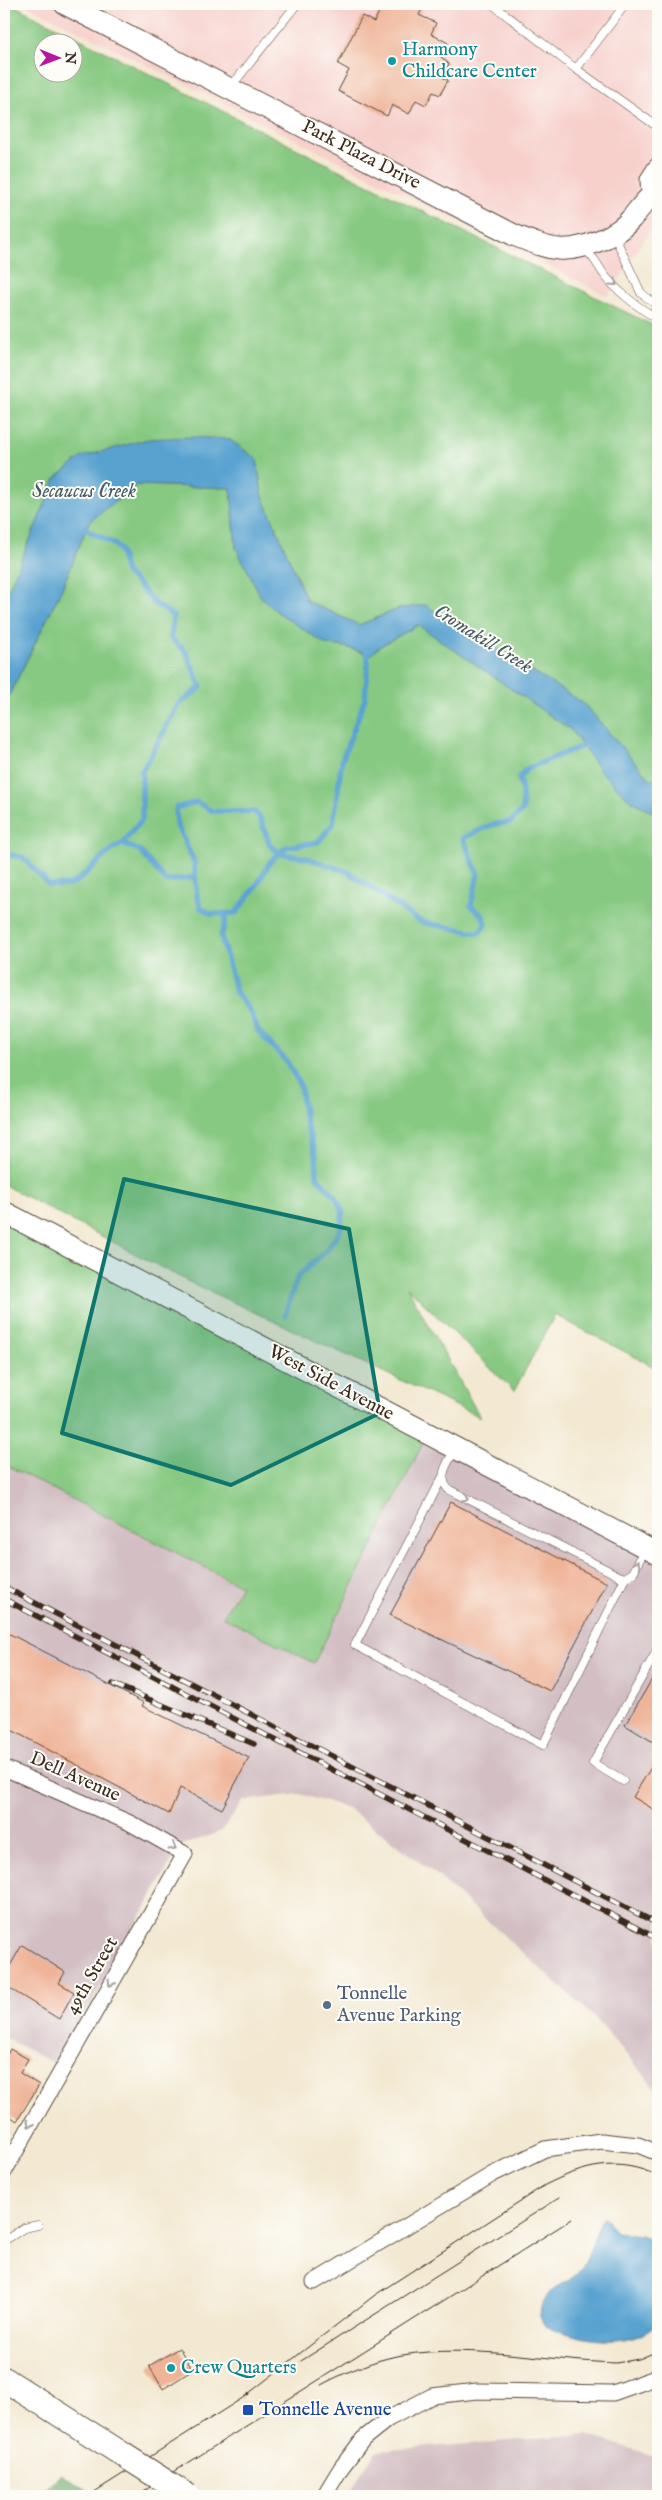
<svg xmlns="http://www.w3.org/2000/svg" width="662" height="2500" font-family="'IM FELL English',serif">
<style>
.built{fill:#f7d0cc}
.industrial{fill:#d2bec3}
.green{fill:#87c982;stroke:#617a50;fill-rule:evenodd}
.forest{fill:#6dad70;stroke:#546c47}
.water{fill:#59a2d0;stroke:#4a6677}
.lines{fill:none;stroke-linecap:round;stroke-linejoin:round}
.stream{stroke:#59a2d0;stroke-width:5.5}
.building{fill:#efb498}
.lane-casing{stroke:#574739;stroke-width:9}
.street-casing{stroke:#574739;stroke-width:17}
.secondary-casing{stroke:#574739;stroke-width:23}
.primary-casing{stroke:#574739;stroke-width:26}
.lane{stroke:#fff;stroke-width:8}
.street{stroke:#fff;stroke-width:15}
.secondary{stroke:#fff;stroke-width:21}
.primary{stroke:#fff;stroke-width:24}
.tram{stroke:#3b2a1e;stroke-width:1}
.rail-casing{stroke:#3b2a1e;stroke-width:5.5}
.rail{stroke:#fdfcf7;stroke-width:4;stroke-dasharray:11;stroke-linecap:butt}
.primary-bridge-casing{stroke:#574739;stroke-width:26;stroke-linecap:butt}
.primary-bridge{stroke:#fff;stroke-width:24}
.oneway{stroke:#a79f9a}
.marked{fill:#0f766e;fill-opacity:0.2;stroke:#0f766e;stroke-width:4;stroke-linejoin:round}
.culture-dot{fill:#0f9aa8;stroke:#fdfcf7;stroke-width:2}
.service-dot{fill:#5c6f8a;stroke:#fdfcf7;stroke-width:2}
.transit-dot{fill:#1a4fb4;stroke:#fdfcf7;stroke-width:2}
.labels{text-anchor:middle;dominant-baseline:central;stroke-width:4;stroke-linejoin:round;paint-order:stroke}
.culture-label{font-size:19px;fill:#0d838f;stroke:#fdfcf7;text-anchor:start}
.street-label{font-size:19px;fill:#3b2a1e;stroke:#fdfcf7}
.service-label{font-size:19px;fill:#4e5e75;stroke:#fdfcf7;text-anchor:start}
.transit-label{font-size:19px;fill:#164399;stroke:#fdfcf7;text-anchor:start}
.water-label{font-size:20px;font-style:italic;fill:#475a65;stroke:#fdfcf7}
</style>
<rect width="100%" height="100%" fill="#fdfcf7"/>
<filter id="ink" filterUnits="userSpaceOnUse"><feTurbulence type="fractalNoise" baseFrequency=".02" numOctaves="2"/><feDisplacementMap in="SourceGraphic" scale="10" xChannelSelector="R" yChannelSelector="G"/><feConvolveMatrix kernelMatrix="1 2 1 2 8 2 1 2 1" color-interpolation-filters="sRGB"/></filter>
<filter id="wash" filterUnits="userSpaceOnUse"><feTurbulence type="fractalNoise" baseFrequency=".0096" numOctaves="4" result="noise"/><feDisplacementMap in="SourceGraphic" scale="20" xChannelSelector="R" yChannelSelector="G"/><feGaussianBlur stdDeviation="1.12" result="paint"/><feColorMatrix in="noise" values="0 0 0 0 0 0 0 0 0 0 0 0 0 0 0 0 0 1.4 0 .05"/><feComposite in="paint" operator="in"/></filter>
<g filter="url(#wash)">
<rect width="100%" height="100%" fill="#f3e9d2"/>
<path class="built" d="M 25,4 L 658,4 L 658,217 L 608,296 Z"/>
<path class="industrial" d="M 428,1433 L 658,1553 L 658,2091 L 596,2019 L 438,1876 L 348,1808 L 299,1794 L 243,1801 L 222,1831 L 180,1846 L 57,2065 L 4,2037 L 4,1964 L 13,1947 L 4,1941 L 4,1464 L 242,1586 L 223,1617 L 314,1663 Z
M 588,2435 L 658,2457 L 658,2496 L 347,2496 L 376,2451 Z"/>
<path class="green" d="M 4,4 L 11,4 L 327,164 L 658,328 L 658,781 L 649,779 L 583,703 L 425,605 L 398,609 L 359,625 L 307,601 L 262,494 L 257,460 L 56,479 L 4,600 ZM 42,42 L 72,42 L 72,72 L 42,72 Z
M 136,485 L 231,488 L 236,548 L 325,644 L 345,647 L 371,655 L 379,647 L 418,625 L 571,730 L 601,772 L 629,799 L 658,815 L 658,1369 L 555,1315 L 514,1391 L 407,1287 L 480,1417 L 187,1281 L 4,1185 L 4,706 L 61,591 L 89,522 Z
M 4,1212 L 428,1433 L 314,1663 L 223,1617 L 241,1586 L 4,1464 Z"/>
<path class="forest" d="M 60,2474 L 96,2496 L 37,2496 Z"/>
<path class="water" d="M 188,437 L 229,439 L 257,459 L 262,494 L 307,601 L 359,625 L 398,609 L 425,605 L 583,703 L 649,778 L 658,781 L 658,815 L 629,799 L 601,772 L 571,730 L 418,625 L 379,647 L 371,655 L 345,647 L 325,644 L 276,611 L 261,597 L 236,548 L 231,488 L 136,485 L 89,522 L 61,591 L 4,706 L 4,600 L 56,478 L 82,457 L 148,439 Z
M 602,2218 L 606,2219 L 616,2232 L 641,2235 L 658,2242 L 658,2322 C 629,2352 578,2339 545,2326 L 539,2316 C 546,2280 565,2290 581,2269 C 591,2255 594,2234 602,2218 Z"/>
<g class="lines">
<path class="stream" d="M 81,527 L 114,544 L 120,550 L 126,573 L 138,584 L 154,603 L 173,616 L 171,638 L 186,652 L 201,687 L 178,705 L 142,771 L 142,819 L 122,844 L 139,850 L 166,881 L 195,877
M 366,647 L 368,662 L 365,699 L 342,760 L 333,824 L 318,842 L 286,847 L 279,853 L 270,862 L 257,885 L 236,913 L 211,914 L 201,908 L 197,896 L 194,862 L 177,825 L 176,808 L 197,802 L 212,811 L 255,812 L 260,818 L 270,845 L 279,853 L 307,858 L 348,872 L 421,922 L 478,933 L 486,924 L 483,916 L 471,906 L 478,874 L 463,838 L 491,825 L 510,822 L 523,810 L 522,792 L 519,778 L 526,769 L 587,744
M 4,854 L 23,857 L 49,885 C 55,885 64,886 69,885 C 86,879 102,852 122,844
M 226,915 L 225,924 L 221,936 L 236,993 L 250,1011 L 258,1031 L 287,1062 L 300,1085 L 305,1119 L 316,1156 L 317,1177 L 336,1197 L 343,1213 L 340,1231 L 325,1252 L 298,1276 L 285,1315"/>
</g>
<g id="blocks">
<path class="building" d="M 383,4 L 412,4 L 422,9 L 419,15 L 436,23 L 431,34 L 448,43 L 441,57 L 449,64 L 442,77 L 448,80 L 440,95 L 433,92 L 426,105 L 416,100 L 409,114 L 392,105 L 387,116 L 338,91 L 349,70 L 338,64 L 362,16 L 374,22 Z
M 451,1502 L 607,1583 L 550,1691 L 390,1615 Z
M 4,1631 L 144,1703 L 142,1706 L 249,1758 L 222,1809 L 180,1788 L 169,1814 L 4,1726 Z
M 658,1669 L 658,1745 L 625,1725 Z
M 658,1756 L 658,1812 L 633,1797 Z
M 22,1945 L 65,1972 L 59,1983 L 74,1992 L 59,2019 L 4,1985 L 4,1976 Z
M 10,2049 L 28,2059 L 20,2073 L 39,2085 L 17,2121 L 4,2112 L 4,2060 Z
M 179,2348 L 193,2370 L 163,2389 L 149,2366 Z"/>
</g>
</g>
<g filter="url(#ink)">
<use href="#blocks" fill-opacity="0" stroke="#574739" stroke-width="1"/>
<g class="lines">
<g class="lane-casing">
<path id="lane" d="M 492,4 L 576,69 L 658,127
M 576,69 L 624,6
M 230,88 L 297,4
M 614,235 L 641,293 L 658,306
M 584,249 C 594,256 596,263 603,273 C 615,290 640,309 658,319
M 455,1449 C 448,1463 437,1475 448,1489 L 619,1576 L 625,1578 L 633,1573 L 645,1549
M 442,1478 L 355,1645 L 543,1745 L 625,1578
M 623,1781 L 593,1763 L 658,1649
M 4,2241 L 24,2228 L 38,2225"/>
</g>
<g class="street-casing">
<path id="street" d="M 4,1768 L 130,1823 L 185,1854 L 4,2172
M 314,2282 L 493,2174 L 545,2149 L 601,2141 L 638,2145 L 658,2153
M 324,2496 L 341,2468 L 363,2439 L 388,2419 L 432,2396 L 477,2391 L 613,2393 L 658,2377"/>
</g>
<g class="secondary-casing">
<path id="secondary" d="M 65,4 L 514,235 C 551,250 565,256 603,239 C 614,234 623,229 631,219 C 639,210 647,196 658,193
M 652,195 L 651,180 L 658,169
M 4,1212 L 658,1554"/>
</g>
<g class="primary-casing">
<path id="primary" d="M 4,2379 L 122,2454"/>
</g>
<use href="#lane" class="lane"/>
<use href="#street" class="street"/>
<use href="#secondary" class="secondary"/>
<use href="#primary" class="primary"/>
<path class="tram" d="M 301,2361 L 559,2198
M 321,2385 C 339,2375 368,2363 388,2358 C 457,2341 544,2361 616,2363 L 639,2359 L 658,2351
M 244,2397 L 375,2295 L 545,2185 C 583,2166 618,2156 658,2176
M 88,2496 L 249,2394
M 136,2496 L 572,2219"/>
<g class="rail-casing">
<path id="rail" d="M 4,1587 L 658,1924
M 4,1599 L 658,1939
M 113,1684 L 254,1744"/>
</g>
<use href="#rail" class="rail"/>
<g class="primary-bridge-casing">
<path id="primary-bridge" d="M 122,2454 L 188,2496"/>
</g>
<use href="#primary-bridge" class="primary-bridge"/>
</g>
<defs><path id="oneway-chevron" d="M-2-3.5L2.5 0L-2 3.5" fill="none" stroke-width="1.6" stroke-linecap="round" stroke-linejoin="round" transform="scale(1.25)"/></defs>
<g class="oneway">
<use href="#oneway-chevron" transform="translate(614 283) rotate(42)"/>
<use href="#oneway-chevron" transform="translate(466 1498) rotate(27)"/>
<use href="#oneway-chevron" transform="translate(637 1564) rotate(-63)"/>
<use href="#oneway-chevron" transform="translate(173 1847) rotate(30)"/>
<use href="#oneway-chevron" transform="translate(111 1983) rotate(120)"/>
<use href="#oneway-chevron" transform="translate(30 2124) rotate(120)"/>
</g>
</g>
<path class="marked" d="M 124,1179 L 349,1229 L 380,1413 L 231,1485 L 62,1433 Z"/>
<g class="culture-dot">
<circle cx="392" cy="61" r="5"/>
<circle cx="171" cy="2368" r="5"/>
</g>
<circle class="service-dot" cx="327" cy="2005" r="5"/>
<rect class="transit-dot" x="242" y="2404" width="12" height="12" rx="2.5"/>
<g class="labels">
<g class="culture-label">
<text x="402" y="50">Harmony<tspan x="402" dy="22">Childcare Center</tspan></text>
<text x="181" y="2368">Crew Quarters</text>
</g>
<g class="street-label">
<text transform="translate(361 155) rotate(27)">Park Plaza Drive</text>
<text transform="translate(331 1383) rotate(28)">West Side Avenue</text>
<text transform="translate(75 1777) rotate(24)">Dell Avenue</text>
<text transform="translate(92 1976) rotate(-60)">49th Street</text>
</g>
<g class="service-label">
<text x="337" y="1994">Tonnelle<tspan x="337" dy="22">Avenue Parking</tspan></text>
</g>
<g class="transit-label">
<text x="259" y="2410">Tonnelle Avenue</text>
</g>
<g class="water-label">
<text x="84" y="491">Secaucus Creek</text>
<text transform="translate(483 639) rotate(32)">Cromakill Creek</text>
</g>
</g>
<rect width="662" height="2500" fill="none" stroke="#fdfcf7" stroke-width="20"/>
<g transform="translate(58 58) rotate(91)"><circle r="24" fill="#fdfcf7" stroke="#afa8a0"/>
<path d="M0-4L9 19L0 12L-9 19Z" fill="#b5179e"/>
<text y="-8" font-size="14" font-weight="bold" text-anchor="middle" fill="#3b2a1e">N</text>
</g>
</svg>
